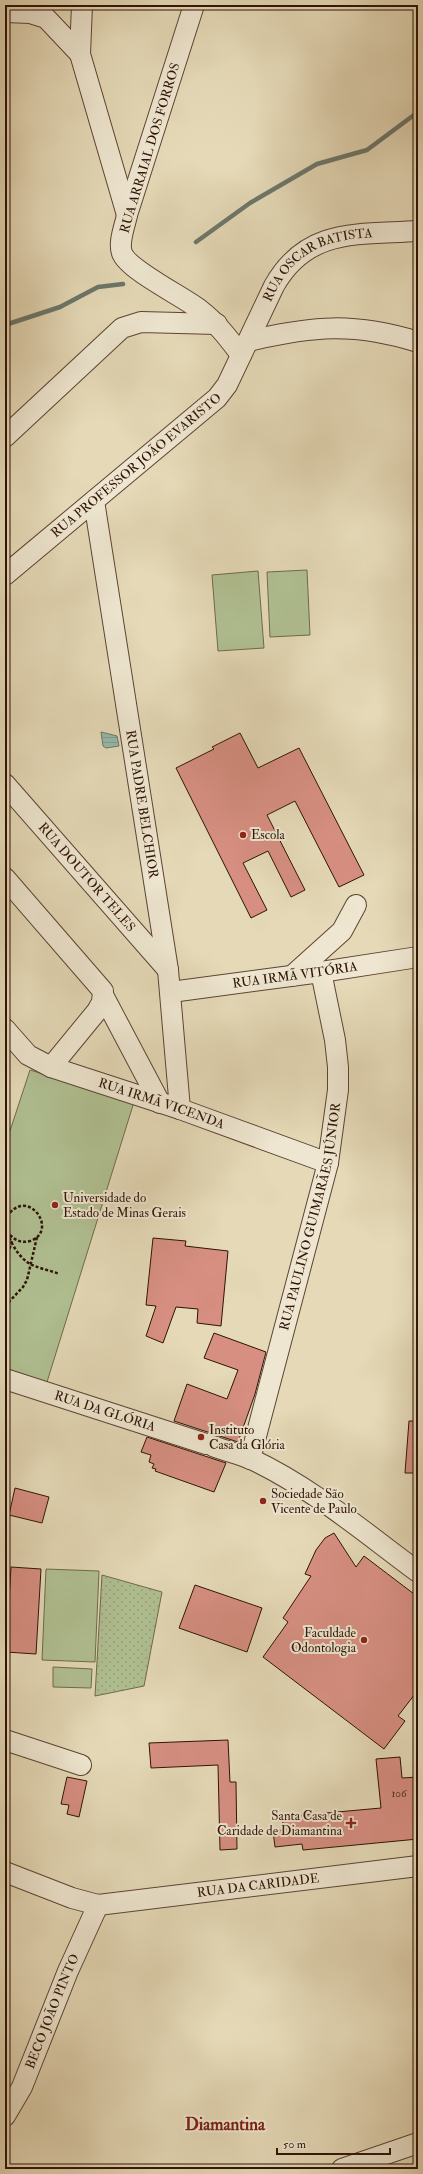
<svg xmlns="http://www.w3.org/2000/svg" width="423" height="2174" font-family="'IM FELL Double Pica',serif">
<style>
.grass{fill:url(#grass-dots);stroke:#6f6a4c}
.park{fill:#b0c092;stroke:#6f6a4c}
.water{fill:url(#water-rules);stroke:#6c776b}
.lines{fill:none;stroke-linecap:round;stroke-linejoin:round}
.stream{stroke:#6c776b;stroke-width:4.5}
.building{fill:#d78f82;stroke:#2e1307}
.minor-casing{stroke:#5c4433;stroke-width:22}
.path{stroke:#2e1307;stroke-width:2.5;stroke-dasharray:3 2;stroke-linecap:butt}
.minor{stroke:#eee6d0;stroke-width:20}
.poi-dot{fill:#8f2418;stroke:#eee6d0;stroke-width:1.5}
.labels{text-anchor:middle;dominant-baseline:central;stroke-width:4;stroke-linejoin:round;paint-order:stroke}
.number-label{font-size:11px;fill:#583226}
.street-label{font-size:13px;fill:#2e1307;stroke:#eee6d0}
.poi-label{font-size:13px;fill:#2e1307;stroke:#eee6d0;text-anchor:start}
.district-label{font-size:17px;font-weight:bold;fill:#7a1f14;stroke:#eee6d0}
</style>
<defs>
<pattern id="grass-dots" width="8" height="8" patternUnits="userSpaceOnUse"><rect width="8" height="8" fill="#b0c092"/><path d="M2 2h.1M6 6h.1" fill="none" stroke="#98a47c" stroke-width="1.8" stroke-linecap="round"/></pattern>
<pattern id="water-rules" width="6" height="5" patternUnits="userSpaceOnUse"><rect width="6" height="5" fill="#96baad"/><path d="M0 2.5h6" fill="none" stroke="#829f93"/></pattern>
</defs>
<rect width="100%" height="100%" fill="#e5d9b7"/>
<filter id="stains"><feTurbulence type="fractalNoise" baseFrequency=".005" numOctaves="4"/><feColorMatrix values="0 0 0 0 .2 0 0 0 0 .09 0 0 0 0 .02 0 0 0 .5 -.17"/></filter>
<radialGradient id="worn" r=".72"><stop offset=".6" stop-color="#630" stop-opacity="0"/><stop offset="1" stop-color="#630" stop-opacity=".3"/></radialGradient>
<path class="grass" d="M 102,1575 L 162,1592 L 144,1686 L 95,1696 Z"/>
<path class="park" d="M 307,570 L 310,635 L 270,637 L 267,572 Z
M 258,571 L 264,648 L 218,651 L 212,575 Z
M 30,1070 L 134,1102 L 47,1382 L 5,1369 L 5,1146 Z
M 46,1569 L 99,1571 L 95,1662 L 42,1660 Z
M 53,1667 L 92,1669 L 91,1688 L 53,1687 Z"/>
<path class="water" d="M 101,732 L 117,736 L 119,746 L 106,748 L 103,746 Z"/>
<g class="lines">
<path class="stream" d="M 196,242 L 250,203 L 317,164 L 367,150 L 418,112
M 5,325 L 60,307 L 98,287 L 123,284"/>
</g>
<path class="building" d="M 240,733 L 258,768 L 299,748 L 364,875 L 339,887 L 295,801 L 267,815 L 305,890 L 291,897 L 268,851 L 243,863 L 267,910 L 251,918 L 176,768 L 214,749 L 212,747 Z
M 153,1238 L 186,1241 L 185,1246 L 228,1251 L 221,1326 L 197,1323 L 198,1309 L 176,1307 L 163,1343 L 146,1336 L 156,1306 L 146,1305 Z
M 214,1333 L 266,1352 L 255,1394 L 238,1442 L 174,1421 L 187,1384 L 227,1399 L 238,1370 L 204,1358 Z
M 409,1421 L 418,1421 L 418,1473 L 405,1473 Z
M 147,1437 L 226,1463 L 214,1492 L 155,1471 L 156,1469 L 152,1468 L 154,1464 L 149,1462 L 151,1455 L 141,1452 Z
M 15,1488 L 49,1497 L 42,1523 L 9,1515 Z
M 334,1533 L 356,1567 L 364,1556 L 418,1597 L 418,1690 L 398,1716 L 405,1721 L 384,1749 L 263,1657 L 288,1622 L 283,1618 L 311,1576 L 305,1574 L 316,1550 L 325,1538 Z
M 11,1567 L 41,1569 L 36,1654 L 6,1652 Z
M 195,1585 L 262,1608 L 247,1652 L 179,1628 Z
M 228,1740 L 230,1782 L 236,1782 L 237,1849 L 220,1850 L 218,1765 L 151,1768 L 149,1743 Z
M 400,1757 L 402,1778 L 418,1777 L 418,1839 L 303,1850 L 302,1844 L 275,1847 L 273,1831 L 284,1830 L 282,1817 L 381,1808 L 376,1759 Z
M 67,1777 L 87,1781 L 79,1817 L 67,1814 L 69,1805 L 61,1804 Z"/>
<g class="lines">
<g class="minor-casing">
<g id="minor">
<path d="M 82,5 L 80,54 L 127,215"/>
<path d="M 194,5 L 127,215 C 125,226 118,242 122,253 C 128,270 184,297 200,310 C 217,323 229,339 241,355"/>
<path d="M 5,12 L 30,13 L 46,18 L 80,54"/>
<path d="M 248,341 C 313,326 353,322 418,342"/>
<path d="M 5,437 L 122,328 L 141,322 L 217,324"/>
<path id="s1" d="M 94,501 L 168,970 L 180,1109"/>
<path id="s2" d="M 5,575 L 217,398 L 227,385 L 274,286 C 307,227 359,235 418,231"/>
<path id="s3" d="M 5,784 L 168,970"/>
<path d="M 5,878 L 103,991 L 102,1002 L 97,1011 L 51,1067"/>
<path d="M 292,976 L 342,931 L 356,905"/>
<path id="s4" d="M 171,992 L 321,972 L 418,957"/>
<path d="M 104,997 L 160,1103"/>
<path id="s5" d="M 5,1029 L 28,1055 L 51,1067 L 180,1109 L 328,1163"/>
<path id="s6" d="M 5,1379 L 206,1444"/>
<path d="M 213,1446 C 225,1451 239,1454 251,1459 C 311,1487 364,1532 418,1572"/>
<path id="s7" d="M 250,1459 L 328,1163 L 338,1090 L 338,1067 L 335,1040 L 321,972"/>
<path d="M 5,1740 L 81,1765"/>
<path id="s8" d="M 5,1872 L 72,1898 L 98,1905 L 418,1866"/>
<path id="s9" d="M 5,2116 L 22,2087 L 68,1971 L 98,1905"/>
<path d="M 342,2169 L 418,2143"/>
</g>
</g>
<path class="path" d="M 10,1235 C 16,1241 22,1243 30,1241 C 60,1231 27,1184 6,1218 C 4,1232 15,1253 27,1262 C 35,1268 50,1270 59,1274
M 5,1263 L 12,1241
M 5,1306 L 23,1287 L 27,1280 L 37,1237"/>
<use href="#minor" class="minor"/>
</g>
<g class="poi-dot">
<circle cx="243" cy="835" r="4"/>
<circle cx="55" cy="1205" r="4"/>
<circle cx="201" cy="1437" r="4"/>
<circle cx="263" cy="1501" r="4"/>
<circle cx="364" cy="1640" r="4"/>
<path d="M349 1817h4v4h4v4h-4v4h-4v-4h-4v-4h4z"/>
</g>
<g class="labels">
<g class="number-label">
<text x="399" y="1793">106</text>
</g>
<g class="street-label">
<text transform="translate(150 148) rotate(-73)">RUA ARRAIAL DOS FORROS</text>
<text stroke="none"><textPath href="#s2" startOffset="453">RUA OSCAR BATISTA</textPath></text>
<text stroke="none"><textPath href="#s2" startOffset="171">RUA PROFESSOR JOÃO EVARISTO</textPath></text>
<text stroke="none"><textPath href="#s1" startOffset="307">RUA PADRE BELCHIOR</textPath></text>
<text stroke="none"><textPath href="#s3" startOffset="124">RUA DOUTOR TELES</textPath></text>
<text stroke="none"><textPath href="#s4" startOffset="125">RUA IRMÃ VITÓRIA</textPath></text>
<text stroke="none"><textPath href="#s5" startOffset="177">RUA IRMÃ VICENDA</textPath></text>
<text stroke="none"><textPath href="#s7" startOffset="250">RUA PAULINO GUIMARÃES JÚNIOR</textPath></text>
<text stroke="none"><textPath href="#s6" startOffset="105">RUA DA GLÓRIA</textPath></text>
<text stroke="none"><textPath href="#s8" startOffset="260">RUA DA CARIDADE</textPath></text>
<text stroke="none"><textPath href="#s9" startOffset="115">BECO JOÃO PINTO</textPath></text>
</g>
<g class="poi-label">
<text x="251" y="835">Escola</text>
<text x="63" y="1198">Universidade do<tspan x="63" dy="15">Estado de Minas Gerais</tspan></text>
<text x="209" y="1430">Instituto<tspan x="209" dy="15">Casa da Glória</tspan></text>
<text x="271" y="1494">Sociedade São<tspan x="271" dy="15">Vicente de Paulo</tspan></text>
<text x="356" y="1633" text-anchor="end">Faculdade<tspan x="356" dy="15">Odontologia</tspan></text>
<text x="342" y="1816" text-anchor="end">Santa Casa de<tspan x="342" dy="15">Caridade de Diamantina</tspan></text>
</g>
<g class="district-label">
<text x="225" y="2124">Diamantina</text>
</g>
</g>
<rect width="423" height="2174" fill="none" stroke="#e5d9b7" stroke-width="20"/>
<rect x="6" y="6" width="411" height="2162" fill="none" stroke="#2e1307" stroke-width="2"/>
<rect x="10" y="10" width="403" height="2154" fill="none" stroke="#2e1307"/>
<path d="M277 2148v6h113v-6" fill="none" stroke="#2e1307" stroke-width="2"/>
<text x="283" y="2148" font-size="12" fill="#2e1307" stroke="#eee6d0" stroke-width="3" paint-order="stroke">50 m</text>
<rect width="100%" height="100%" filter="url(#stains)"/>
<rect width="100%" height="100%" fill="url(#worn)"/>
</svg>
